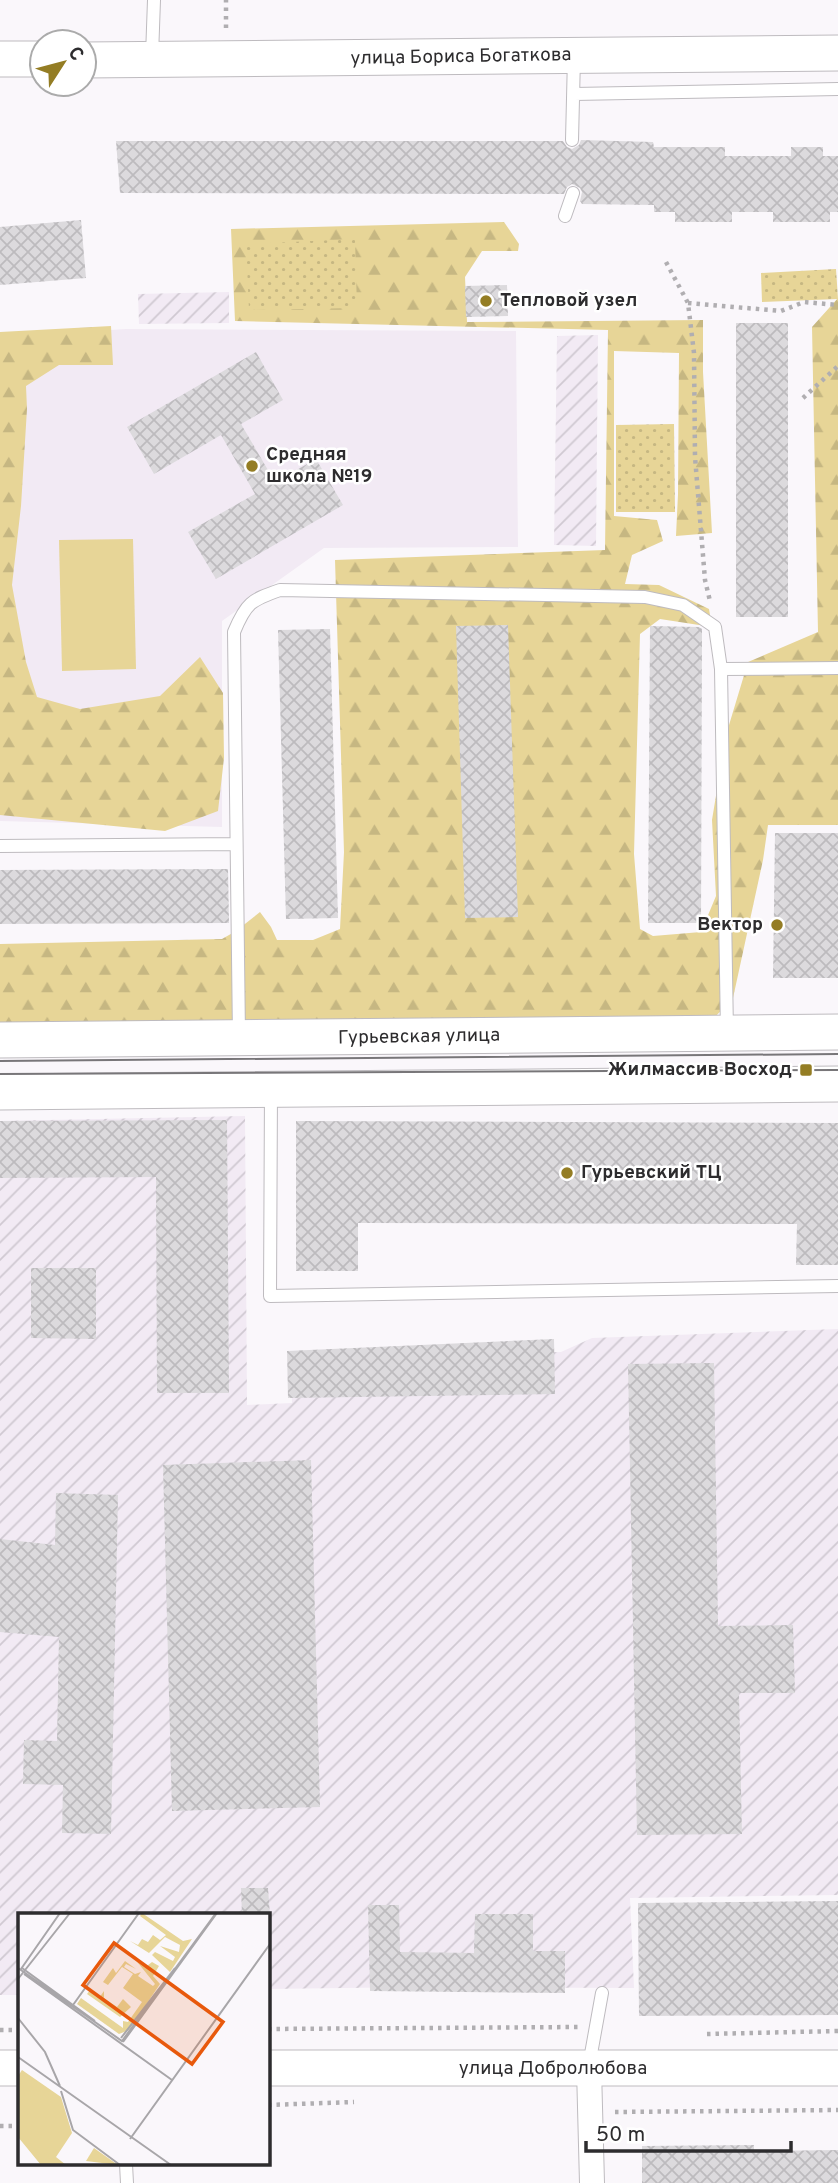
<svg xmlns="http://www.w3.org/2000/svg" width="838" height="2183" font-family="Overpass,sans-serif">
<style>
.built{fill:#f2eaf4}
.industrial{fill:url(#industrial-furrows)}
.grass{fill:#e7d597}
.forest{fill:url(#forest-firs)}
.park{fill:url(#park-dots)}
.building{fill:url(#building-cross-hatch)}
.lines{fill:none;stroke-linecap:round;stroke-linejoin:round}
.lane-casing{stroke:#bebbbf;stroke-width:14}
.street-casing{stroke:#bebbbf;stroke-width:26}
.secondary-casing{stroke:#bebbbf;stroke-width:37}
.path{stroke:#b0aeb1;stroke-width:4.5;stroke-dasharray:3.5 5;stroke-linecap:butt}
.lane{stroke:#fff;stroke-width:12}
.street{stroke:#fff;stroke-width:24}
.secondary{stroke:#fff;stroke-width:35}
.tram{stroke:#787679;stroke-width:2}
.poi-dot{fill:#947d24;stroke:#fff;stroke-width:2.5}
.labels{text-anchor:middle;dominant-baseline:central;stroke-width:5;stroke-linejoin:round;paint-order:stroke}
.street-label{font-size:19px;fill:#2d2c2e;stroke:#fff}
.poi-label{font-size:19px;font-weight:bold;fill:#2d2c2e;stroke:#fff;text-anchor:start}
.inset-road{fill:none;stroke:#a8a6a9;stroke-width:2}
.view{fill:#e8590c;fill-opacity:0.15;stroke:#e8590c;stroke-width:3.5}
.inset-edge{fill:none;stroke:#2d2c2e;stroke-width:3.5}
</style>
<defs>
<pattern id="industrial-furrows" width="10" height="10" patternUnits="userSpaceOnUse" patternTransform="scale(1.75)"><rect width="10" height="10" fill="#f2eaf4"/><path d="M-1 1l2-2M0 10L10 0M9 11l2-2" fill="none" stroke="#d0c9d2"/></pattern>
<pattern id="forest-firs" width="22" height="20" patternUnits="userSpaceOnUse" patternTransform="scale(1.75)"><rect width="22" height="20" fill="#e7d597"/><path d="M5 1l3.5 6h-7zM16 11l3.5 6h-7z" fill="#c6b782"/></pattern>
<pattern id="park-dots" width="8" height="8" patternUnits="userSpaceOnUse" patternTransform="scale(1.75)"><rect width="8" height="8" fill="#e7d597"/><path d="M2 2h.1M6 6h.1" fill="none" stroke="#c6b782" stroke-width="1.8" stroke-linecap="round"/></pattern>
<pattern id="building-cross-hatch" width="8" height="8" patternUnits="userSpaceOnUse" patternTransform="scale(1.75)"><rect width="8" height="8" fill="#dcdadd"/><path d="M0 0l8 8M0 8l8-8" fill="none" stroke="#bdbbbe"/></pattern>
</defs>
<rect width="100%" height="100%" fill="#faf7fb"/>
<path class="built" d="M 126,329 L 516,331 L 518,547 L 324,548 L 222,621 L 222,827 L 0,821 L 0,337 Z"/>
<path class="industrial" d="M 229,292 L 229,323 L 139,324 L 138,294 Z
M 598,335 L 596,546 L 554,545 L 557,336 Z
M 245,1116 L 247,1405 L 292,1403 L 291,1358 L 561,1352 L 592,1338 L 838,1329 L 838,1895 L 630,1898 L 634,1988 L 421,1987 L 268,1989 L 268,1915 L 19,1915 L 19,1995 L 0,1995 L 0,1121 Z"/>
<path class="grass" d="M 133,539 L 136,669 L 62,671 L 59,540 Z"/>
<path class="forest" d="M 504,222 L 519,244 L 518,251 L 482,251 L 465,277 L 467,322 L 703,320 L 703,372 L 712,533 L 676,536 L 678,494 L 679,353 L 614,351 L 614,516 L 657,520 L 663,541 L 632,555 L 625,584 L 659,585 L 709,609 L 712,627 L 660,619 L 640,634 L 634,854 L 640,929 L 653,936 L 701,932 L 716,896 L 712,820 L 726,735 L 748,662 L 818,632 L 812,327 L 838,298 L 838,825 L 768,825 L 763,860 L 733,998 L 715,1017 L 0,1023 L 0,944 L 222,939 L 236,931 L 260,912 L 271,927 L 277,940 L 313,940 L 340,929 L 344,852 L 335,560 L 605,550 L 608,330 L 235,321 L 231,229 Z
M 111,326 L 113,365 L 59,365 L 26,386 L 27,409 L 21,506 L 12,585 L 26,662 L 37,697 L 80,709 L 160,696 L 200,657 L 223,693 L 224,758 L 218,811 L 165,831 L 0,815 L 0,332 Z"/>
<path class="park" d="M 355,239 L 357,308 L 249,310 L 246,244 Z
M 836,269 L 838,299 L 762,302 L 761,273 Z
M 674,424 L 675,512 L 616,512 L 616,425 Z"/>
<path class="building" d="M 581,140 L 653,142 L 654,147 L 725,147 L 725,156 L 791,156 L 791,147 L 823,147 L 823,156 L 838,156 L 838,212 L 830,212 L 830,222 L 773,222 L 773,212 L 732,212 L 732,222 L 675,222 L 675,212 L 654,212 L 654,205 L 582,204 L 580,201 L 582,192 L 580,188 L 572,184 L 567,187 L 564,194 L 120,193 L 116,141 L 563,141 L 567,147 L 572,149 L 579,145 Z
M 81,220 L 86,278 L 0,285 L 0,227 Z
M 507,285 L 508,316 L 466,317 L 465,286 Z
M 736,323 L 788,323 L 788,617 L 736,617 Z
M 256,352 L 283,400 L 241,424 L 275,482 L 316,459 L 343,505 L 216,579 L 188,532 L 255,494 L 221,435 L 154,474 L 127,427 Z
M 508,625 L 518,917 L 465,918 L 456,626 Z
M 650,626 L 699,627 L 702,629 L 701,923 L 648,923 Z
M 330,629 L 338,918 L 286,919 L 278,630 Z
M 775,833 L 838,833 L 838,978 L 773,978 Z
M 228,869 L 229,923 L 0,924 L 0,870 Z
M 227,1120 L 229,1393 L 157,1393 L 156,1177 L 0,1178 L 0,1121 Z
M 296,1121 L 838,1123 L 838,1265 L 796,1265 L 797,1224 L 358,1223 L 358,1271 L 296,1271 Z
M 31,1268 L 96,1268 L 96,1339 L 31,1338 Z
M 554,1339 L 555,1394 L 288,1398 L 287,1351 Z
M 714,1363 L 718,1626 L 793,1625 L 795,1693 L 739,1693 L 742,1834 L 637,1835 L 628,1364 Z
M 311,1460 L 320,1807 L 172,1811 L 163,1465 Z
M 56,1493 L 118,1495 L 111,1834 L 62,1833 L 63,1785 L 23,1784 L 24,1740 L 57,1741 L 59,1637 L 0,1632 L 0,1539 L 55,1545 Z
M 241,1888 L 268,1888 L 270,1915 L 242,1915 Z
M 838,1901 L 838,2015 L 639,2016 L 638,1903 Z
M 368,1905 L 399,1905 L 400,1952 L 474,1953 L 475,1914 L 533,1914 L 533,1951 L 565,1951 L 565,1993 L 370,1991 Z
M 754,2145 L 754,2151 L 838,2150 L 838,2183 L 642,2183 L 642,2146 Z"/>
<g class="lines">
<g class="lane-casing">
<path id="lane" d="M 152,56 L 154,0
M 574,94 L 838,89
M 572,140 L 574,57
M 565,216 L 573,193
M 721,669 L 838,668
M 0,846 L 236,844
M 239,1036 L 234,632 C 246,603 251,600 280,590 L 645,597 L 683,605 L 715,627 L 721,669 L 727,1032
M 271,1090 L 270,1296 L 838,1286
M 589,2065 L 602,1993
M 126,2164 L 127,2183"/>
</g>
<g class="street-casing">
<path id="street" d="M 589,2069 L 592,2183"/>
</g>
<g class="secondary-casing">
<path id="secondary" d="M 0,59 L 42,59
M 84,60 L 838,53
M 0,1040 L 838,1032
M 0,1092 L 838,1084
M 0,2068 L 19,2068
M 268,2068 L 838,2068"/>
</g>
<path class="path" d="M 226,28 L 226,0
M 666,262 L 688,303 L 694,353 L 695,457 L 705,580 L 710,601
M 688,303 L 781,311 L 804,302 L 838,305
M 803,398 L 838,366
M 268,2029 L 578,2027
M 0,2030 L 19,2030
M 707,2034 L 838,2031
M 268,2105 L 354,2102
M 615,2112 L 838,2110
M 0,2126 L 19,2126"/>
<use href="#lane" class="lane"/>
<use href="#street" class="street"/>
<use href="#secondary" class="secondary"/>
<path class="tram" d="M 0,1061 L 838,1054
M 0,1074 L 838,1070"/>
</g>
<g class="poi-dot">
<circle cx="486" cy="301" r="7"/>
<circle cx="252" cy="466" r="7"/>
<circle cx="777" cy="925" r="7"/>
<rect x="799" y="1063" width="14" height="14" rx="3.5"/>
<circle cx="567" cy="1173" r="7"/>
</g>
<g class="labels">
<g class="street-label">
<text transform="translate(461 57) rotate(-1)">улица Бориса Богаткова</text>
<text transform="translate(419 1037) rotate(-1)">Гурьевская улица</text>
<text x="553" y="2069">улица Добролюбова</text>
</g>
<g class="poi-label">
<text x="500" y="301">Тепловой узел</text>
<text x="266" y="455">Средняя<tspan x="266" dy="22">школа №19</tspan></text>
<text x="763" y="925" text-anchor="end">Вектор</text>
<text x="792" y="1070" text-anchor="end">Жилмассив Восход</text>
<text x="581" y="1173">Гурьевский ТЦ</text>
</g>
</g>
<g transform="translate(18 1913)">
<rect width="252" height="252" fill="#faf7fb"/>
<path d="M 76,235 L 100,252 L 68,248 Z" fill="#e7d597"/>
<path d="M 124,0 L 165,28 L 174,26 L 152,59 L 134,42 L 137,39 L 155,48 L 157,44 L 142,33 L 161,39 L 162,32 L 147,24 L 131,40 L 112,28 L 120,32 L 124,26 L 130,29 L 135,22 L 142,27 L 148,22 L 122,3 ZM 112,40 L 129,53 L 134,49 L 141,53 L 135,63 L 142,71 L 111,117 L 101,121 L 59,91 L 63,85 L 105,115 L 105,108 L 110,109 L 124,89 L 105,75 L 115,61 L 104,54 L 90,72 L 85,69 L 95,55 L 98,60 L 107,48 L 118,56 L 108,51 L 106,54 L 117,61 L 123,59 L 120,63 L 135,73 L 137,71 ZM 72,77 L 81,85 L 86,78 L 86,85 L 99,94 L 105,86 L 113,94 L 102,104 L 69,81 Z" fill="#e7d597"/>
<path d="M 4,157 L 43,184 L 54,220 L 38,244 L 48,252 L 23,252 L 0,224 L 0,163 Z" fill="#e7d597"/>
<path class="inset-road" d="M 0,55 L 104,128 L 198,0M 4,55 L 77,108M 3,56 L 42,0M 6,61 L 154,167M 0,66 L 52,0M 55,92 L 121,0M 0,105 L 27,139 L 42,173M 103,125 L 157,55M 105,129 L 199,0M 0,144 L 153,252M 43,178 L 55,217 L 102,252M 112,226 L 252,31"/>
<path class="view" d="M 96,30 L 205,109 L 174,151 L 65,72 Z"/>
<rect width="252" height="252" class="inset-edge"/>
</g>
<g transform="translate(63 63) rotate(54)"><circle r="33" fill="#ffffff" stroke="#ababab" stroke-width="2"/>
<path d="M0-5L12 26L0 18L-12 26Z" fill="#947d24"/>
<text y="-10" font-size="19" font-weight="bold" text-anchor="middle" fill="#2d2c2e">С</text>
</g>
<path d="M586 2141v10h205v-10" fill="none" stroke="#2d2c2e" stroke-width="3.5"/>
<text x="596" y="2141" font-size="21" fill="#2d2c2e" stroke="#ffffff" stroke-width="5" paint-order="stroke">50 m</text>
</svg>
